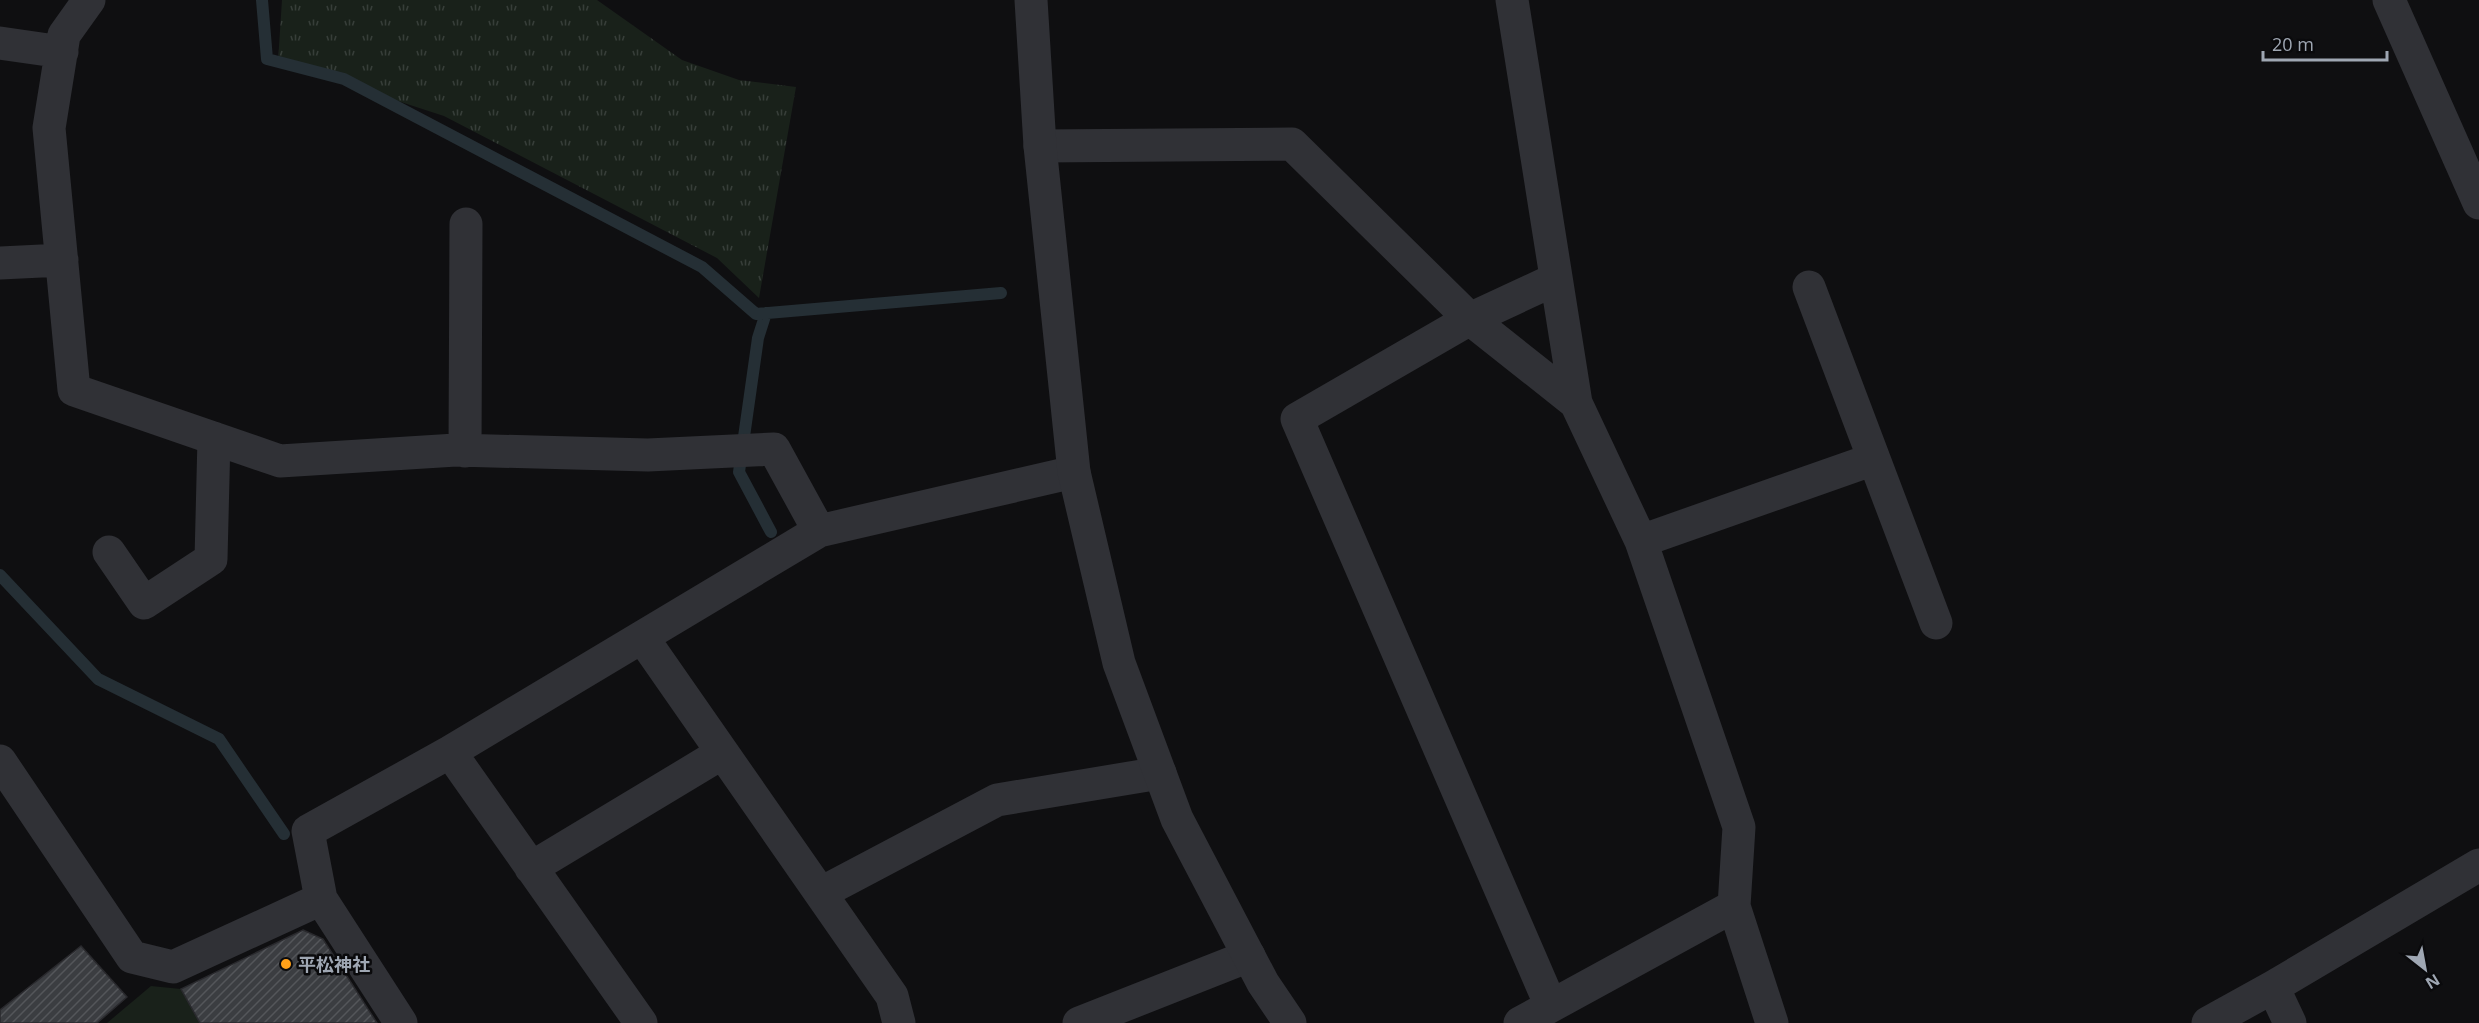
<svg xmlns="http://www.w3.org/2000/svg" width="2479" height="1023" font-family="'Open Sans','Noto Sans JP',sans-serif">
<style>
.grass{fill:url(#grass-tufts)}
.park{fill:#19211a}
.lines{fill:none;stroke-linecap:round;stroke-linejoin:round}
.stream{stroke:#252f35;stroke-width:12}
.building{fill:url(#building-hatch);stroke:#29292d;stroke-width:1.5}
.minor{stroke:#303136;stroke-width:33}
.tertiary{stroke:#303136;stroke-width:33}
.poi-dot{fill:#ffa019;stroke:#0a0a0c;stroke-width:2}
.labels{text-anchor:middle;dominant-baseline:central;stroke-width:5;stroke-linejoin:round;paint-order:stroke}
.poi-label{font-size:18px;font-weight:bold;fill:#9fa7b3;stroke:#0a0a0c;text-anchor:start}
</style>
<defs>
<pattern id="grass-tufts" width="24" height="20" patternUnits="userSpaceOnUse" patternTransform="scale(1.5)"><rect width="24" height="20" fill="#19211a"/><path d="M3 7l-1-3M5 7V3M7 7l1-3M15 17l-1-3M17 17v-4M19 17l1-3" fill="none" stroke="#373e39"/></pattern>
<pattern id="building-hatch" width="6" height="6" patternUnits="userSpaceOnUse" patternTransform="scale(1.5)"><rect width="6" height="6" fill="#3b3d41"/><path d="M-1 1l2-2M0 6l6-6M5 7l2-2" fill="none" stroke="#54565a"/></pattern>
</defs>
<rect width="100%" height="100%" fill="#0f0f11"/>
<path class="grass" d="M 282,0 L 597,0 L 682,60 L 739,80 L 796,87 L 759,298 L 717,258 L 444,116 L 278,62 Z"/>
<path class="park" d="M 151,986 L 181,989 L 200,1023 L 107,1023 Z"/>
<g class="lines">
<path class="stream" d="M 262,0 L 267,59 L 344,79 L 702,267 L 756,314 L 1001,293
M 766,313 L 758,338 L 739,472 L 771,532
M 0,575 L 98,679 L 219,739 L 284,834"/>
</g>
<path class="building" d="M 303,930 L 323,939 L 377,1023 L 200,1023 L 181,989 Z
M 81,946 L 127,997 L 97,1023 L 0,1023 L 0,1010 Z"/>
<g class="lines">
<path class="minor" d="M 89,0 L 64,35 L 49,128 L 74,390 L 280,461 L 456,450 L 648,455 L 774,449 L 819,531
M 1512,0 L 1576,403
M 2389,0 L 2479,203
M 0,43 L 62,52
M 1040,146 L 1292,144 L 1470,319 L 1576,403 L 1641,541 L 1739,827 L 1734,906 L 1772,1023
M 0,263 L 62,260
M 1809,287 L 1936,623
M 465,451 L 466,224
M 1641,541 L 1874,459
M 109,552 L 144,603 L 211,559 L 214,438
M 642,637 L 892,996 L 899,1023
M 450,752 L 641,1023
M 0,761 L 132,957 L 173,967 L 321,899 L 401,1023
M 531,868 L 722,753
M 821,893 L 997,800 L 1160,773
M 321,899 L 308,831 L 450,752 L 819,531 L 1074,472
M 2273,987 L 2479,865
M 1551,1006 L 1297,419 L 1470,319 L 1556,279
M 1079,1023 L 1249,956
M 1520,1023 L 1734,906
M 2208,1023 L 2273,987 L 2290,1023"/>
<path class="tertiary" d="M 1031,0 L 1040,146 L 1074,472 L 1119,663 L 1177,819 L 1263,983 L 1290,1023"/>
</g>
<circle class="poi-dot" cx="286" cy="964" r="6"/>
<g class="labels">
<g class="poi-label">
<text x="298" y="964">平松神社</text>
</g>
</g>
<g transform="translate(2425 969) rotate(149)" stroke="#0a0a0c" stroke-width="4.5" paint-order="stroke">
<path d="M0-4.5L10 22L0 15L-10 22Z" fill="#9fa7b3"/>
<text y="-9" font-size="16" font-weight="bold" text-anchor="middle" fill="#9fa7b3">N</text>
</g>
<path d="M2263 51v9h124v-9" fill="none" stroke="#9fa7b3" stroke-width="3"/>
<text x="2272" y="51" font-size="18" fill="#9fa7b3" stroke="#0a0a0c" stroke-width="4.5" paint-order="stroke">20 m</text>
</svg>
